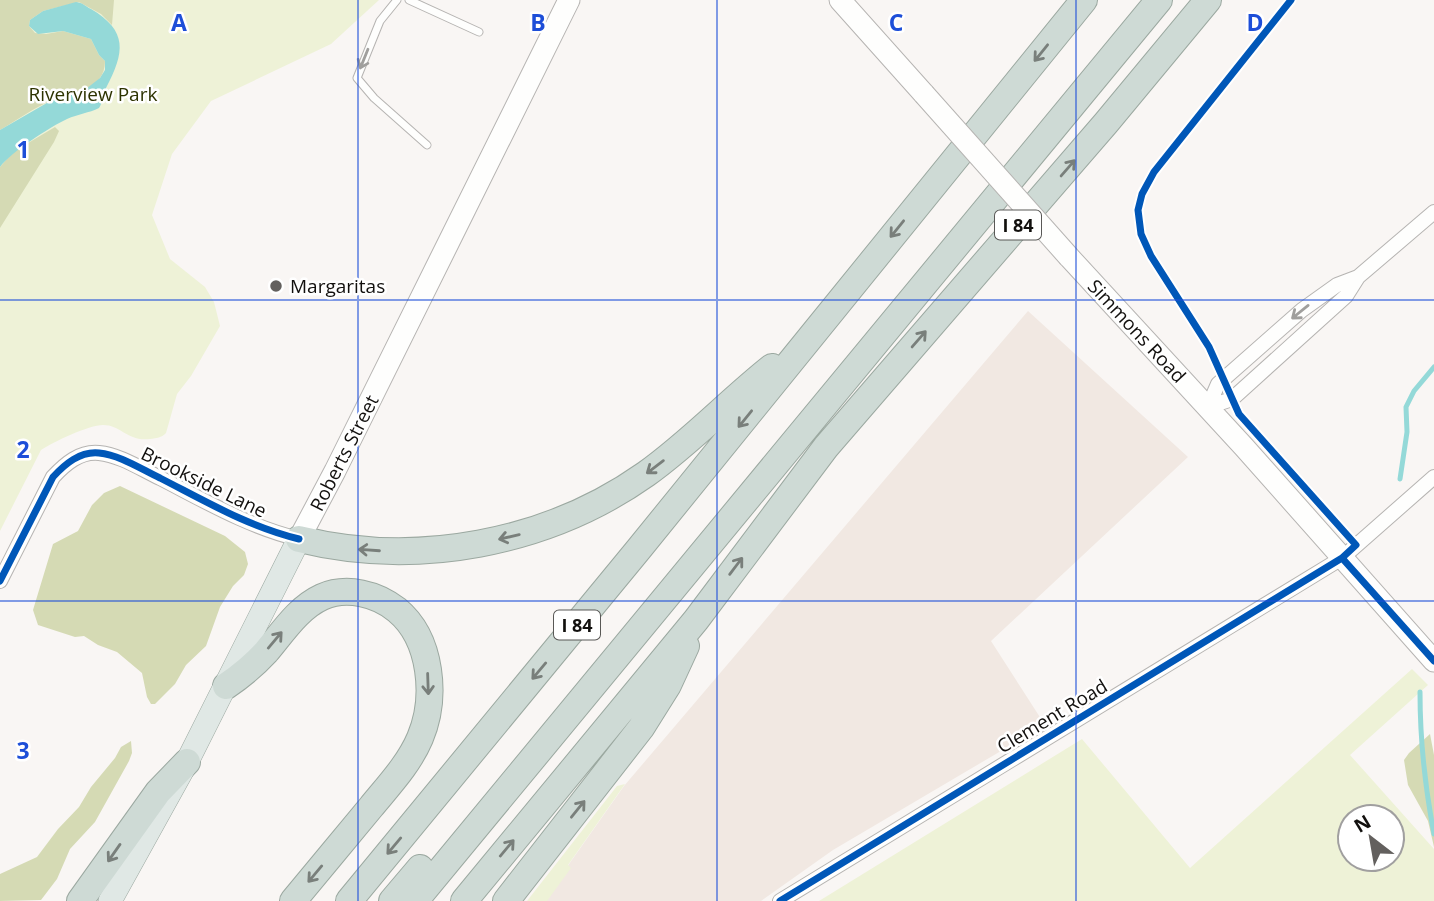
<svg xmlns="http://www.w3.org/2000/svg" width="1434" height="901" font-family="'Open Sans',sans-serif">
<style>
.built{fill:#f1e8e2}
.green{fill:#eef2d7;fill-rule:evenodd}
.forest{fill:#d5dab4}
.water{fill:#94d9d8}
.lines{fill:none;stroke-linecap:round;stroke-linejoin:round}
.stream{stroke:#94d9d8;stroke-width:5}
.lane-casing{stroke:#b6b4b2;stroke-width:9}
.street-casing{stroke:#b6b4b2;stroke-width:16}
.secondary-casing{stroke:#b6b4b2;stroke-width:23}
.primary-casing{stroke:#9ba8a0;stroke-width:24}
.highway-casing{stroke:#9ba8a0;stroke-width:28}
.lane{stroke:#fefefd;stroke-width:7}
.street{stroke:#fefefd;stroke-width:14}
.secondary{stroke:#fefefd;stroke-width:21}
.primary{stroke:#e0e8e5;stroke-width:23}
.highway{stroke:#cedad5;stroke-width:26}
.secondary-bridge-casing{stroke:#b6b4b2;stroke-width:23;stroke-linecap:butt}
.secondary-bridge{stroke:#fefefd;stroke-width:21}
.cycleway-casing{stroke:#fff;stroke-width:11}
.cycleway{stroke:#0057b8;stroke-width:7}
.oneway{stroke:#797f7b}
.oneway2{stroke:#a09f9d}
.grid{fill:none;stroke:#1d4ed8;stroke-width:2;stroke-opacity:0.55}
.poi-dot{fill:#63605e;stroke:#fff;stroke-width:2.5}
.labels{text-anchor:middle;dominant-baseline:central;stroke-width:5;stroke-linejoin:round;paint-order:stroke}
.shield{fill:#fff;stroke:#595856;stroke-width:2}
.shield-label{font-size:18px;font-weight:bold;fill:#12100e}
.park-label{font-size:19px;fill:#2d3300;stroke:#fff}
.poi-label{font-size:19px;fill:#12100e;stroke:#fff;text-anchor:start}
.street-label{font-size:19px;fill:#12100e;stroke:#fff}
.grid-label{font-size:23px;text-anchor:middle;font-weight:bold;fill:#1d4ed8;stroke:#fff;stroke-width:5;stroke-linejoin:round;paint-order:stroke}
</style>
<rect width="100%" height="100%" fill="#f9f6f4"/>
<path class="built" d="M 1028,311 L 1188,457 L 991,641 L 1045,725 L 833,850 L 761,901 L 543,901 L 624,786 Z"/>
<path class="green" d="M 0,0 L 379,0 L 331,44 L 211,101 L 172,154 L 152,215 L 170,259 L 205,287 L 214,302 L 220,326 L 191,376 L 177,394 L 166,433 C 161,438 157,438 150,439 C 128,442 121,425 103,425 C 89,425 53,442 41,450 L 0,531 Z
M 1412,669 L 1428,685 L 1350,755 L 1434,849 L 1434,901 L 819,901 L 1082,739 L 1190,868 ZM 1350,817 L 1392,817 L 1392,859 L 1350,859 Z
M 625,784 L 568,865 L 571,868 L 547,901 L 527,901 L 617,786 Z"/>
<path class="forest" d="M 0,0 L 114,0 L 112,25 L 101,14 L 79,2 L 43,11 L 30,20 L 29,26 L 35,33 L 46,34 L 63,31 L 91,39 L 99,55 L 105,61 C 105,91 72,91 52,100 C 34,108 17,120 0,130 Z
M 55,127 L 59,131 L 54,142 L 0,228 L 0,167 L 13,152 Z
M 120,486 L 225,536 L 245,552 L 248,564 L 244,575 L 233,586 L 220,607 L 206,646 L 186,665 L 175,684 L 155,704 L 151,704 L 147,697 L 142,673 L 117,652 L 98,645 L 84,636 L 75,637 L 38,625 L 33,610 L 53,544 L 78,531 L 92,505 L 104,493 Z
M 1430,734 L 1434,755 L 1434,847 L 1428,821 L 1408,785 L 1404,760 L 1409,753 Z
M 131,741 L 132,753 L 129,761 L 95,822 L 70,849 L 57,879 L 41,900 L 0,901 L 0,874 L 37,857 L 58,829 L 79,807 L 91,787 L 115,758 L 121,747 Z"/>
<path class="water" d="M 76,2 C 83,3 85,6 91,9 C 128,31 125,52 106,88 C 103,94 103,102 99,108 C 89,113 78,114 67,119 C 50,127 11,152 0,167 L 0,130 L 52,100 L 82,92 L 100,78 L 105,70 L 105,61 L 99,55 L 91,39 L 63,31 L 38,34 L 29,26 L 30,20 L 43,11 Z"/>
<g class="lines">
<path class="stream" d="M 1400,479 L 1407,432 L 1406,407 L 1414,391 L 1434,367
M 1420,692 C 1420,740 1425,787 1434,834"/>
<g class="lane-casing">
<path id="lane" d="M 397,0 L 380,21 L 357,78 L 374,98 L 427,145
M 409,0 L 479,32"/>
</g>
<g class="street-casing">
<path id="street" d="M 1208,407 L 1232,399 L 1346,296 L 1358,277 L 1434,212
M 1208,407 L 1218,384 L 1302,310 L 1337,285 L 1358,277
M 0,581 L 53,477 C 65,464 80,451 99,453 C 120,455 141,469 160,478 C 205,501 249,527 299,539
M 780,901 L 1342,558 L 1434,477"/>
</g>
<g class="secondary-casing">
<path id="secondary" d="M 840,0 L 924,94
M 1069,257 L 1244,447 L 1434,661
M 299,539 L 335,471 L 569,0"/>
</g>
<g class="primary-casing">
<path id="primary" d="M 110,901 L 187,762 L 299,539"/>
</g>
<g class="highway-casing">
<path id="highway" d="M 299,539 C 416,568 547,544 646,474 C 691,442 729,401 772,367
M 226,686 C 241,676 254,665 266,652 C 283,632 298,608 322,597 C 347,586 377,594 397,610 C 432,639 437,698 420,738 C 409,764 389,785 371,807 C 345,838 319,870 293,901
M 80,901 L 158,792 L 187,762
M 349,901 L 638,550 L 1084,0
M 392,901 L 420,868
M 415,901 L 1159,0
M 464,901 L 696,620 L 826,447 L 1106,123 L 1208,0
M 506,901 L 641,728 L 668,685 L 686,646"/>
</g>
<use href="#lane" class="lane"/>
<use href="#street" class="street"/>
<use href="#secondary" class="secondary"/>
<use href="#primary" class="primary"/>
<use href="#highway" class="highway"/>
<g class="secondary-bridge-casing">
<path id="secondary-bridge" d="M 924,94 L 1069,257"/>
</g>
<use href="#secondary-bridge" class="secondary-bridge"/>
<g class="cycleway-casing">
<path id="cycleway" d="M 1342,558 L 1434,661
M 0,581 L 53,477 C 65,464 80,451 99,453 C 120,455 141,469 160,478 C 205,501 249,527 299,539
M 780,901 L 1342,558 L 1356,545 L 1239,414 L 1209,347 L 1151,256 L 1141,234 L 1138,210 L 1142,194 L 1154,172 L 1291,0"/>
</g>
<use href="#cycleway" class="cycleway"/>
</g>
<defs><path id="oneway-shaft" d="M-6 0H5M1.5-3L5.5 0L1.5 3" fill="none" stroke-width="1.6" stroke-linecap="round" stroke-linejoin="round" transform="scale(1.75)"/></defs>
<g class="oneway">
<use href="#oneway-shaft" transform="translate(1041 53) rotate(129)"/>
<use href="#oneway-shaft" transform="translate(1068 168) rotate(-49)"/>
<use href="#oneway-shaft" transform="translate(897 229) rotate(129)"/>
<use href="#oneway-shaft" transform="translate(919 339) rotate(-49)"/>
<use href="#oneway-shaft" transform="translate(745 419) rotate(129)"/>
<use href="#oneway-shaft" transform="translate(655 467) rotate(143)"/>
<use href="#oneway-shaft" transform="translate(509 537) rotate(167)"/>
<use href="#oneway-shaft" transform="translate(369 550) rotate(-176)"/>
<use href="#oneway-shaft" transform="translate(736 566) rotate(-53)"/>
<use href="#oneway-shaft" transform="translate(275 640) rotate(-50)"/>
<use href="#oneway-shaft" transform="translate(539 671) rotate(130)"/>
<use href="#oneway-shaft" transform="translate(428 684) rotate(88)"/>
<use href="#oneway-shaft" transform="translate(578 809) rotate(-51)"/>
<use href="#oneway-shaft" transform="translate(394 846) rotate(130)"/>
<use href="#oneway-shaft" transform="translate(507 848) rotate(-50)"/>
<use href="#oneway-shaft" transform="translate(114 853) rotate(125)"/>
<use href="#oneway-shaft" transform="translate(315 874) rotate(130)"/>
</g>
<g class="oneway2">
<use href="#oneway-shaft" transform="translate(364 59) rotate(112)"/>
<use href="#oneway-shaft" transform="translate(1300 312) rotate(141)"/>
</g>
<path class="grid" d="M 358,0 L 358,901M 717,0 L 717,901M 1076,0 L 1076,901M 0,300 L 1434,300M 0,601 L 1434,601"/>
<circle class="poi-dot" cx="276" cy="286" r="7"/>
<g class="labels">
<g class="shield">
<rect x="995" y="210.5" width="46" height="29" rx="5"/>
<rect x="554" y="610.5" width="46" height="29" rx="5"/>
</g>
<g class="shield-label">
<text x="1018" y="225">I 84</text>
<text x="577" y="625">I 84</text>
</g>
<g class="park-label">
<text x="93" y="94">Riverview Park</text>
</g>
<g class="poi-label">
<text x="290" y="286">Margaritas</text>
</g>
<g class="street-label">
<text transform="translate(1137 331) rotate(47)">Simmons Road</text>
<text transform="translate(344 453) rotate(-63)">Roberts Street</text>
<text transform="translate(204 482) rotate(26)">Brookside Lane</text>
<text transform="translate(1052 716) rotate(-31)">Clement Road</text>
</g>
</g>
<g class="grid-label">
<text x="179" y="31">A</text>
<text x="538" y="31">B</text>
<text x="896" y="31">C</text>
<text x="1255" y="31">D</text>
<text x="23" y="158">1</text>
<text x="23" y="458">2</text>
<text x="23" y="759">3</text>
</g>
<g transform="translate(1371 838) rotate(329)"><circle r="33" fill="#ffffff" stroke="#a09f9f" stroke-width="2"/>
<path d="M0-5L12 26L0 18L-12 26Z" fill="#63605e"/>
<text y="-10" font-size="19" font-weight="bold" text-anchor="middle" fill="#12100e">N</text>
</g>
</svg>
